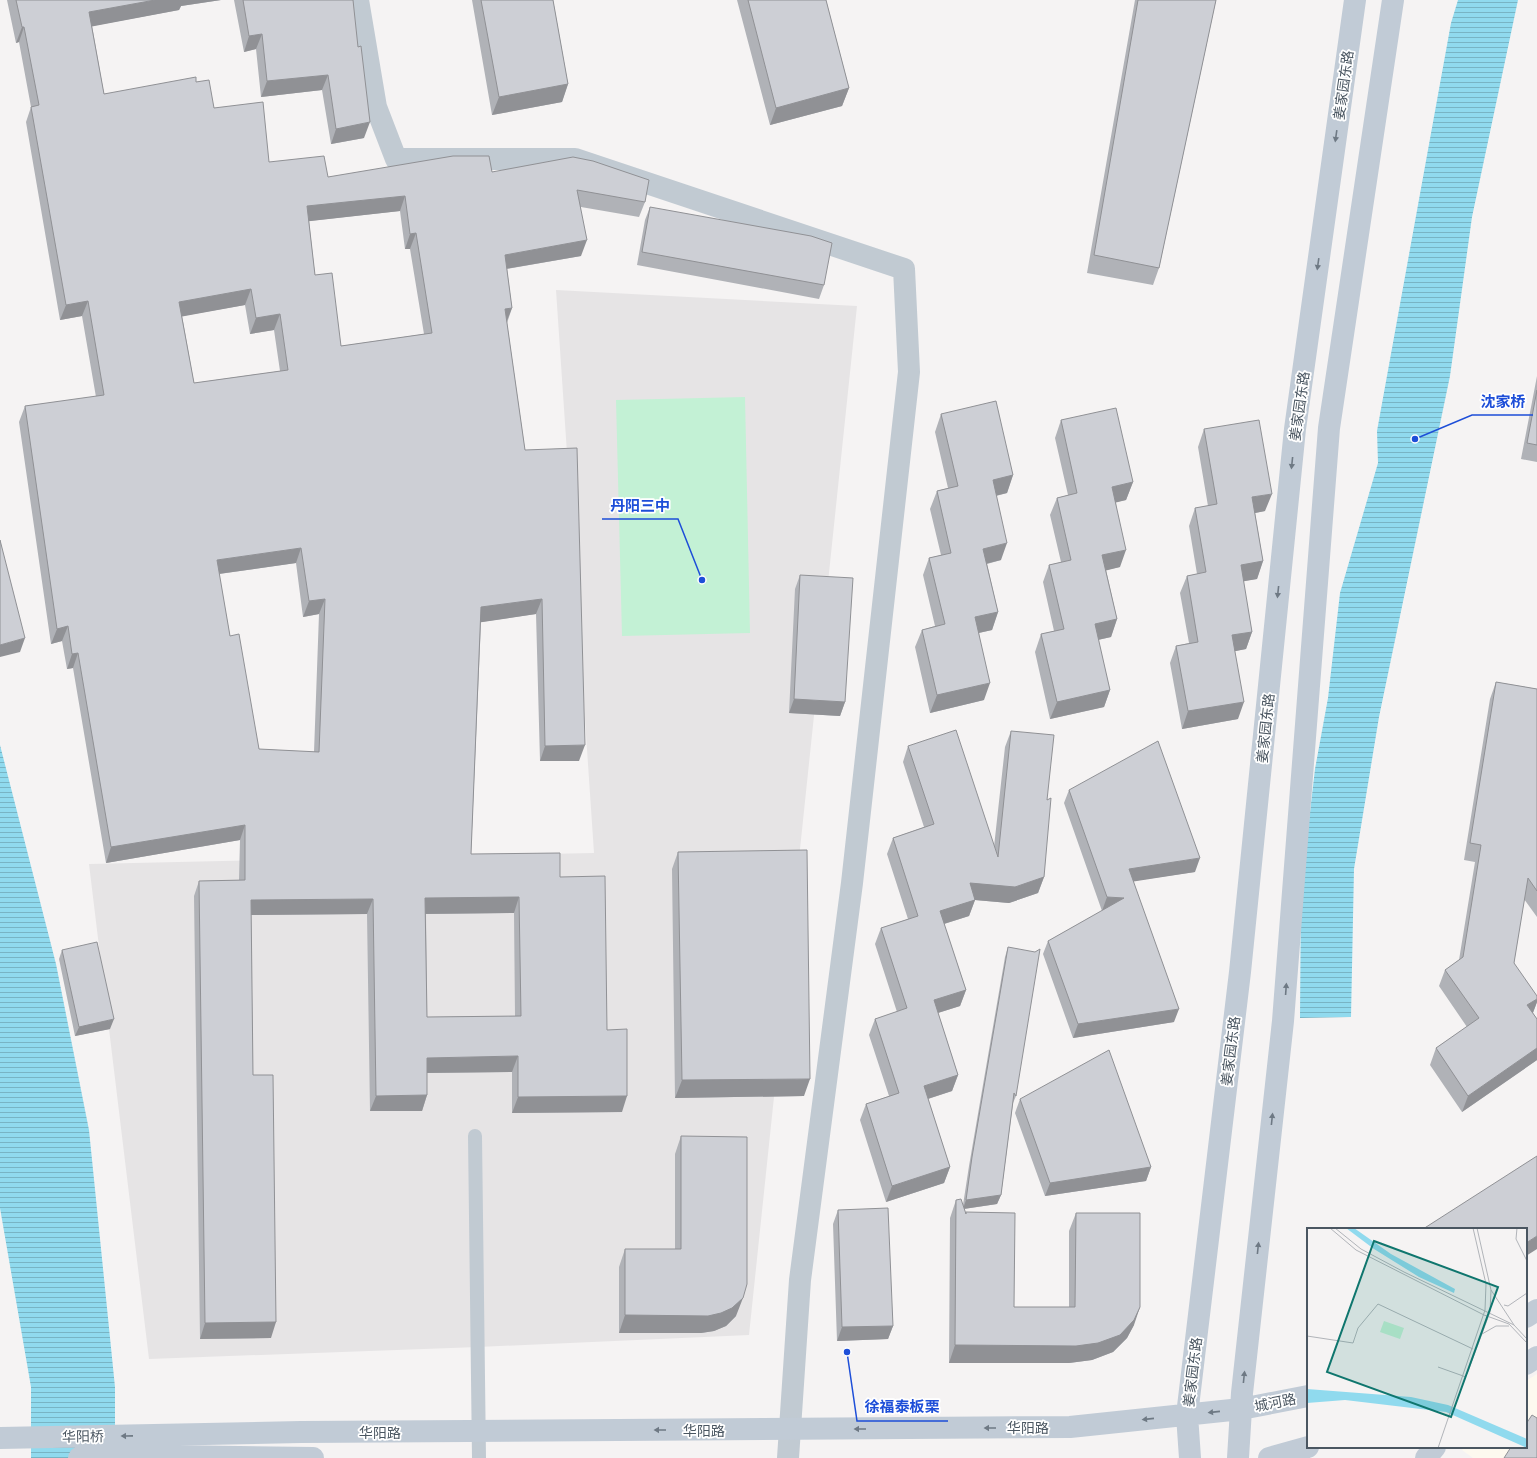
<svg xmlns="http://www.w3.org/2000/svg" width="1537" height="1458" font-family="'Open Sans','Noto Sans SC',sans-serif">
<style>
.commercial{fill:#fdf9ef}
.education{fill:#e6e4e5}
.green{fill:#c3f1d5}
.water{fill:url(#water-rules)}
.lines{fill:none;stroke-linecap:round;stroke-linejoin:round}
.lane{stroke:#c1cad2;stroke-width:14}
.street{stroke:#c1cad2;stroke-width:22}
.secondary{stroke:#c1cbd6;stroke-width:22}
.wall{fill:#b0b2b7;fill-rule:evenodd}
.shaded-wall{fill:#909195}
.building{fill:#cdcfd5;stroke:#909195;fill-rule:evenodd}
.oneway{fill:#6e7984}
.labels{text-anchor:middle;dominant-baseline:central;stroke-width:3.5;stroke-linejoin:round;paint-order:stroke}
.street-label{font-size:14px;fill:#4a5661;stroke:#fff}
.inset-road{fill:none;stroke:#b1b4b9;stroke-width:1}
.view{fill:#0f766e;fill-opacity:0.15;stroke:#0f766e;stroke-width:2}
.inset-edge{fill:none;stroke:#4a5661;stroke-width:2}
.leader{fill:none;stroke:#1d4ed8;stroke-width:1.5}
.callout-dot{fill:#1d4ed8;stroke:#fff;stroke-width:1.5}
.callout-label{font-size:15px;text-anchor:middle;font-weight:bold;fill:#1d4ed8;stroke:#fff;stroke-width:3.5;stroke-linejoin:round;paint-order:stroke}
</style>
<defs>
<pattern id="water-rules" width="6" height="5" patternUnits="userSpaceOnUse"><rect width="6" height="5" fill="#90daee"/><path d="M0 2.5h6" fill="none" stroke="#78b4c4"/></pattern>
</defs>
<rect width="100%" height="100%" fill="#f5f3f3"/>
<path class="commercial" d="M 1537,1374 L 1537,1458 L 1473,1458 L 1462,1450 L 1464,1447 L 1526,1447 L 1526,1381 Z"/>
<path class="education" d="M 556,290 L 857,306 L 749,1335 L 478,1347 L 149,1359 L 89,864 L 594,853 Z"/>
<path class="green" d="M 745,397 L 750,633 L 622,636 L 616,400 Z"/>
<path class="water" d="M 1458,0 L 1518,0 L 1472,217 L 1450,376 L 1379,717 L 1354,869 L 1351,1017 L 1300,1018 L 1301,890 L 1315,769 L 1328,698 L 1340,593 L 1378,463 L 1377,431 L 1451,23 Z
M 0,745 L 56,964 L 89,1130 L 115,1387 L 115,1458 L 31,1458 L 31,1387 L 0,1208 Z"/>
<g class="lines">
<path class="lane" d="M 475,1136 L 479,1458"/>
<path class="street" d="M 358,0 L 376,107 L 396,159 L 575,159 L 904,269 L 909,372 L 852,883 L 800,1280 L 788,1458"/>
<path class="secondary" d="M 1526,1317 L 1537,1310
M 1526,1364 L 1537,1357
M 0,1438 L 301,1432 L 1070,1427 L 1241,1409 L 1308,1396
M 79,1458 L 172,1456 L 313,1458
M 1190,1458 L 1187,1415 L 1240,972 L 1295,429 L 1355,0
M 1238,1458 L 1242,1393 L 1283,1021 L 1329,428 L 1393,0
M 1269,1458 L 1308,1447
M 1426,1458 L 1435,1447"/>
</g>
<path class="wall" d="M 7,0 L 221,0 L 181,6 L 179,10 L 92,26 L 104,94 L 196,82 L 214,108 L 269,162 L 328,177 L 492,172 L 645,202 L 639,217 L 581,207 L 581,256 L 507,269 L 512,308 L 507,323 L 525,450 L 579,761 L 540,761 L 536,614 L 481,622 L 471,854 L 560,877 L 607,1030 L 622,1112 L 512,1113 L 512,1072 L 427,1073 L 427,1095 L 422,1111 L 370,1111 L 367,914 L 251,915 L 253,1075 L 271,1338 L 200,1339 L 194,896 L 199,881 L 239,880 L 240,840 L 106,863 L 73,668 L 67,669 L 62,641 L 51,644 L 19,422 L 25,406 L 96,397 L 82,316 L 60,320 L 26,122 L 31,107 L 19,42 L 16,43 ZM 400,211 L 405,249 L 410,249 L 424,334 L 341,346 L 315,275 L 309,221 ZM 245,305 L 250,334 L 274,330 L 280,371 L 194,383 L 182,316 ZM 296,563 L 303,617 L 319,614 L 314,752 L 259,749 L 230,636 L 219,574 ZM 514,913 L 515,1016 L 427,1017 L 426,914 Z
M 234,0 L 353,0 L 364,138 L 331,144 L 322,90 L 261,97 L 256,49 L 244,52 Z
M 472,0 L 553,0 L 568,84 L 562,102 L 492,115 Z
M 737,0 L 826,0 L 849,88 L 842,106 L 770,125 Z
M 1135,0 L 1216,0 L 1159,268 L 1153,285 L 1087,273 Z
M 650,207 L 824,285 L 819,299 L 637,265 L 645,220 Z
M 1537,376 L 1537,462 L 1521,459 Z
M 941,414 L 1013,475 L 1007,493 L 996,496 L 1001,560 L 987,564 L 998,612 L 992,630 L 979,633 L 984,700 L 930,713 L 915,647 L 922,630 L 935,626 L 923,575 L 929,558 L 941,555 L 930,509 L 937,491 L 948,488 L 935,432 Z
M 1061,420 L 1133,482 L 1126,500 L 1116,502 L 1120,567 L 1106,570 L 1117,619 L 1111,637 L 1098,640 L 1110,690 L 1104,707 L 1050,719 L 1035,652 L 1041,634 L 1054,631 L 1043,582 L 1049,565 L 1061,562 L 1050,515 L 1057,498 L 1068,495 L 1055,438 Z
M 1204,429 L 1265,511 L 1255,513 L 1263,561 L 1257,579 L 1243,581 L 1252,632 L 1246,649 L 1235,651 L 1238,719 L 1182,729 L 1170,663 L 1176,646 L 1189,643 L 1180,593 L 1187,576 L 1197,574 L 1189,526 L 1195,508 L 1208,506 L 1198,447 Z
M 800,575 L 845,702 L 840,716 L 789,713 L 795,589 Z
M 1496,682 L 1537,689 L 1537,917 L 1524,899 L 1514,963 L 1537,1002 L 1533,1013 L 1537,1019 L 1537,1060 L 1462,1112 L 1430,1065 L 1436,1048 L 1467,1027 L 1439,986 L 1445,970 L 1459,960 L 1475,862 L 1464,860 L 1490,699 Z
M 1011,731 L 1047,800 L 1044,877 L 1038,893 L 1009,903 L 975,900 L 969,916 L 944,924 L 966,990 L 960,1006 L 938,1013 L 958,1075 L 952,1091 L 928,1099 L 950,1167 L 944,1183 L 886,1202 L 860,1120 L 866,1104 L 889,1096 L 869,1035 L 875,1019 L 897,1012 L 875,944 L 881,928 L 908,919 L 887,854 L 893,838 L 924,827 L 903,762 L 908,746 L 994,847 L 1005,747 Z
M 1069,790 L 1195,872 L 1133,881 L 1174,1022 L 1073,1038 L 1043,954 L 1048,941 L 1102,911 L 1064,803 Z
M 678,852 L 804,1096 L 675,1098 L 672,869 Z
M 1008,947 L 1016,1096 L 1013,1103 L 1001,1195 L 997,1204 L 964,1209 L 966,1213 L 1014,1307 L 1069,1307 L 1069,1231 L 1076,1213 L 1134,1325 L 1127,1338 L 1113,1352 L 1092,1360 L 1069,1363 L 949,1363 L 950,1218 L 956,1200 L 963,1205 L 969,1166 L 1005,957 Z
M 62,950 L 110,1029 L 75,1036 L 59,959 Z
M 1020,1099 L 1151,1167 L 1146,1181 L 1045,1196 L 1015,1113 Z
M 681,1136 L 736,1316 L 726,1326 L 714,1331 L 701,1333 L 619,1333 L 619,1267 L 625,1249 L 675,1249 L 675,1154 Z
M 838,1210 L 893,1326 L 888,1339 L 837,1341 L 833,1224 Z"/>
<path class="shaded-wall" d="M 155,0 L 221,0 L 181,6 L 179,10 L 84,28 L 89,12 Z
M 22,27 L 24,27 L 19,42 L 16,43 Z
M 262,34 L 256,49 L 244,52 L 249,36 Z
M 328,75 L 322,90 L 261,97 L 267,81 Z
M 568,84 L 562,102 L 492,115 L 499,97 Z
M 849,88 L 842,106 L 770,125 L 776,108 Z
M 370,122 L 364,138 L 331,144 L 336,129 Z
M 405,196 L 400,211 L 302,222 L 307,206 Z
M 416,233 L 410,249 L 405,249 L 410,234 Z
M 587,240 L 581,256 L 499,270 L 505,255 Z
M 251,289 L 245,305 L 174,318 L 179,302 Z
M 88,301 L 82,316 L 60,320 L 66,305 Z
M 512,308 L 506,323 L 505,309 Z
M 280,314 L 274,330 L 250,334 L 256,318 Z
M 1013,475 L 1007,493 L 986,498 L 993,480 Z
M 1133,482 L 1126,500 L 1106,505 L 1112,487 Z
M 1272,494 L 1265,511 L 1245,515 L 1252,497 Z
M 1007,543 L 1001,560 L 977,566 L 983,549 Z
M 301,548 L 296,563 L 211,575 L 217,560 Z
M 1126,550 L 1120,567 L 1096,573 L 1102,555 Z
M 1263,561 L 1257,579 L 1234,583 L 1241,565 Z
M 325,599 L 319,614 L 303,617 L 309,601 Z
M 542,599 L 536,614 L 476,623 L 481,607 Z
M 998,612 L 992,630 L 969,635 L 975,617 Z
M 1117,619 L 1111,637 L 1088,642 L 1095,624 Z
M 68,626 L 62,641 L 51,644 L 57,629 Z
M 1252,632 L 1246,649 L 1226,653 L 1232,635 Z
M 25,638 L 20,652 L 0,657 L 0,645 Z
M 78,653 L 73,668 L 67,669 L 72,654 Z
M 990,683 L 984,700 L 930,713 L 937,695 Z
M 1110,690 L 1104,707 L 1050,719 L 1057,702 Z
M 794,699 L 845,702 L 840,716 L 789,713 Z
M 1244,702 L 1238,719 L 1182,729 L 1188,711 Z
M 585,745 L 579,761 L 540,761 L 545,746 Z
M 245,825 L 240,840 L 106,863 L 111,847 Z
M 1200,858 L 1195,872 L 1124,883 L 1129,869 Z
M 1044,877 L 1038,893 L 1009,903 L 975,900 L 969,916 L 934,927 L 940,911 L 970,883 Z
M 519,897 L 514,913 L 420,914 L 425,898 Z
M 1107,897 L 1124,898 L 1102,911 Z
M 373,899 L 367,914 L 245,915 L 251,900 Z
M 966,990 L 960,1006 L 928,1016 L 934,1000 Z
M 1537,999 L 1537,1002 L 1532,1015 L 1527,1005 Z
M 1179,1009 L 1174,1022 L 1073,1038 L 1078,1024 Z
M 114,1019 L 110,1029 L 75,1036 L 79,1027 Z
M 1537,1048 L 1537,1060 L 1462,1112 L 1468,1096 Z
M 518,1056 L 512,1072 L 421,1073 L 427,1058 Z
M 958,1075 L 952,1091 L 918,1102 L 924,1086 Z
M 810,1079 L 804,1096 L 675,1098 L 682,1080 Z
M 427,1095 L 422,1111 L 370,1111 L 376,1096 Z
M 627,1096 L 622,1112 L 512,1113 L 518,1097 Z
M 950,1167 L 944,1183 L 886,1202 L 892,1186 Z
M 1151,1167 L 1146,1181 L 1045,1196 L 1050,1183 Z
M 1001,1195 L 997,1204 L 963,1209 L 966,1200 Z
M 1537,1236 L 1537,1249 L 1526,1256 L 1526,1243 Z
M 743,1298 L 736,1316 L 726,1326 L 714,1331 L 701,1333 L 619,1333 L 625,1315 Z
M 1140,1307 L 1134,1325 L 1127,1338 L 1113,1352 L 1092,1360 L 1069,1363 L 949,1363 L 955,1345 Z
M 276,1322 L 271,1338 L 200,1339 L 205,1323 Z
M 893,1326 L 888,1339 L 837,1341 L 842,1327 Z"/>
<path class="building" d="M 16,0 L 155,0 L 89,12 L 104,94 L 196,77 L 196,82 L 209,80 L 214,108 L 263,102 L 269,162 L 324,156 L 328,177 L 453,156 L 489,156 L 492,172 L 573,157 L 593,161 L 649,180 L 645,202 L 577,190 L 587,240 L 505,255 L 512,308 L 505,309 L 525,450 L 577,448 L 585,745 L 545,746 L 542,599 L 481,607 L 471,854 L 560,853 L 560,877 L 605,876 L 607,1030 L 627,1029 L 627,1096 L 518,1097 L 518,1056 L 427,1058 L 427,1095 L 376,1096 L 373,899 L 251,900 L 253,1075 L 273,1075 L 276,1322 L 205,1323 L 199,881 L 245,880 L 245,825 L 111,847 L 78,653 L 72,654 L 68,626 L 57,629 L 25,406 L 104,395 L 88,301 L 66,305 L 31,107 L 39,105 L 24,27 L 22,27 ZM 405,196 L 410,234 L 416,233 L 432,333 L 341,346 L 332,273 L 315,275 L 307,206 ZM 251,289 L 256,318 L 280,314 L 288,370 L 194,383 L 179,302 ZM 301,548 L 309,601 L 325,599 L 319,752 L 259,749 L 239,634 L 230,636 L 217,560 ZM 519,897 L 521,1016 L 427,1017 L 425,898 Z
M 243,0 L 353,0 L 358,47 L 361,46 L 370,122 L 336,129 L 328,75 L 267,81 L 262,34 L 249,36 Z
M 481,0 L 553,0 L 568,84 L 499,97 Z
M 748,0 L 826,0 L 849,88 L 776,108 Z
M 1138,0 L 1216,0 L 1159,268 L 1094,255 Z
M 650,207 L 811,236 L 832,243 L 824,285 L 642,252 Z
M 1537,390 L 1537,445 L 1527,443 Z
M 996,401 L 1013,475 L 993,480 L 1007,543 L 983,549 L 998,612 L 975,617 L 990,683 L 937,695 L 922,630 L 945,624 L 929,558 L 951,553 L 937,491 L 958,486 L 941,414 Z
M 1116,408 L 1133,482 L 1112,487 L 1126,550 L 1102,555 L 1117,619 L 1095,624 L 1110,690 L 1057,702 L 1041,634 L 1064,629 L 1049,565 L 1071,560 L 1057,498 L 1077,493 L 1061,420 Z
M 1259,420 L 1272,494 L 1252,497 L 1263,561 L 1241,565 L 1252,632 L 1232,635 L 1244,702 L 1188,711 L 1176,646 L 1198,642 L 1187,576 L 1206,572 L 1195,508 L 1217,504 L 1204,429 Z
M 0,540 L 25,638 L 0,645 Z
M 800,575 L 853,578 L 845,702 L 794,699 Z
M 1496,682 L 1537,689 L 1537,891 L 1528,878 L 1514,963 L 1537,996 L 1537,999 L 1527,1005 L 1537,1019 L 1537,1048 L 1468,1096 L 1436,1048 L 1479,1018 L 1445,970 L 1463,957 L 1481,845 L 1470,843 Z
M 956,730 L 998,857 L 1011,731 L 1054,735 L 1047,800 L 1051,798 L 1044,877 L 1015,887 L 970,883 L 975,900 L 940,911 L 966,990 L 934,1000 L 958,1075 L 924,1086 L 950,1167 L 892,1186 L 866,1104 L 899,1093 L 875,1019 L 907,1008 L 881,928 L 918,916 L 893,838 L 934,824 L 908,746 Z
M 1158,741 L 1200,858 L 1129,869 L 1179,1009 L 1078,1024 L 1048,941 L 1124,898 L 1107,897 L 1069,790 Z
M 807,850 L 810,1079 L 682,1080 L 678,852 Z
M 97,942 L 114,1019 L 79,1027 L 62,950 Z
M 1008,947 L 1035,952 L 1040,949 L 1016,1096 L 1014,1093 L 1001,1195 L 966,1200 L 972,1157 Z
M 1109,1050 L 1151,1167 L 1050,1183 L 1020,1099 Z
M 681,1136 L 747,1137 L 747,1284 L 743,1298 L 732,1308 L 721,1313 L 708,1316 L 625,1315 L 625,1249 L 681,1249 Z
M 1537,1156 L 1537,1236 L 1526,1243 L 1526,1229 L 1423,1229 Z
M 961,1199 L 966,1214 L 966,1212 L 1015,1213 L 1014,1307 L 1075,1307 L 1076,1213 L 1140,1213 L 1140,1307 L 1134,1320 L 1120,1335 L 1098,1343 L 1076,1346 L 955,1345 L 956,1200 Z
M 888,1208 L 893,1326 L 842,1327 L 838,1210 Z
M 1532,1415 L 1537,1418 L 1537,1458 L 1504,1458 L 1511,1447 L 1526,1447 L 1526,1424 Z"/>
<defs><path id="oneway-solid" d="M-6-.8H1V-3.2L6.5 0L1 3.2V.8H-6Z"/></defs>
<g class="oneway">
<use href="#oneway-solid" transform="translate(1336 136) rotate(98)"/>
<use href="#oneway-solid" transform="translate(1318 264) rotate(98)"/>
<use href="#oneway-solid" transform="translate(1292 463) rotate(96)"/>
<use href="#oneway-solid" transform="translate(1278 592) rotate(96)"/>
<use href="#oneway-solid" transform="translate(1286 989) rotate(-86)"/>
<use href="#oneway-solid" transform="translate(1272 1119) rotate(-84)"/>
<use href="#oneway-solid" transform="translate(1258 1248) rotate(-84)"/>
<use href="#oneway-solid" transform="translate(1244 1377) rotate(-84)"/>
<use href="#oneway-solid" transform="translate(1214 1412) rotate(174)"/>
<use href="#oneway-solid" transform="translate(1148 1419) rotate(174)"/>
<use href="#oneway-solid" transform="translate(990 1428) rotate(180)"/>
<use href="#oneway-solid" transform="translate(860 1429) rotate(180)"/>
<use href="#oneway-solid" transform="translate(660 1430) rotate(180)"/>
<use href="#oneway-solid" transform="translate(127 1436) rotate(179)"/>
</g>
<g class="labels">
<g class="street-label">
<text transform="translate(1343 85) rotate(-82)">姜家园东路</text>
<text transform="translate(1299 406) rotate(-82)">姜家园东路</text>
<text transform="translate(1265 728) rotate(-84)">姜家园东路</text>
<text transform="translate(1230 1051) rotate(-83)">姜家园东路</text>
<text transform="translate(1192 1372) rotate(-83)">姜家园东路</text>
<text transform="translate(1275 1402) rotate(-11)">城河路</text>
<text x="1028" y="1427">华阳路</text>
<text x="704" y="1430">华阳路</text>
<text x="380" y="1432">华阳路</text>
<text transform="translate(83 1436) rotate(-1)">华阳桥</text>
</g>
</g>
<g transform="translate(1307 1228)">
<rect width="220" height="220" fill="#f5f3f3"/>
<path d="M 77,93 L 97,100 L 93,111 L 73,104 Z" fill="#c3f1d5"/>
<path d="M 39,0 L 47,0 L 84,26 L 148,61 L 147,65 L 112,49 L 67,21 ZM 0,161 L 104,169 L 141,177 L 220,211 L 220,220 L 139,184 L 38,172 L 0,175 Z" fill="#90daee"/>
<path class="inset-road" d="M 23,0 L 49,22 L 177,87 L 202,96 L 220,115M 28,0 L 54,21 L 97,44 L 207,97M 170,0 L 184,62 L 207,97 L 220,111M 210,0 L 209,11 L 220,33M 197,77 L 201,78 L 220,65M 175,106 L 189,98 L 202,98M 0,108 L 46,115 L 51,100 L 71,76 L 166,121M 131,139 L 159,149M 160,146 L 183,84 L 184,62M 131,220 L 178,82 L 179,56 L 166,0"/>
<path class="view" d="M 67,13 L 191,59 L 144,189 L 20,144 Z"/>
<rect width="220" height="220" class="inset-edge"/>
</g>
<path class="leader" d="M1415 439L1472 415H1533M702 580L678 519H602M847 1352L857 1421H948"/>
<g class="callout-dot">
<circle cx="1415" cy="439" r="4"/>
<circle cx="702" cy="580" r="4"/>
<circle cx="847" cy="1352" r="4"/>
</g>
<g class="callout-label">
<text x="1503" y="407">沈家桥</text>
<text x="640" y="511">丹阳三中</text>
<text x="902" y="1412">徐福泰板栗</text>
</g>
</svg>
